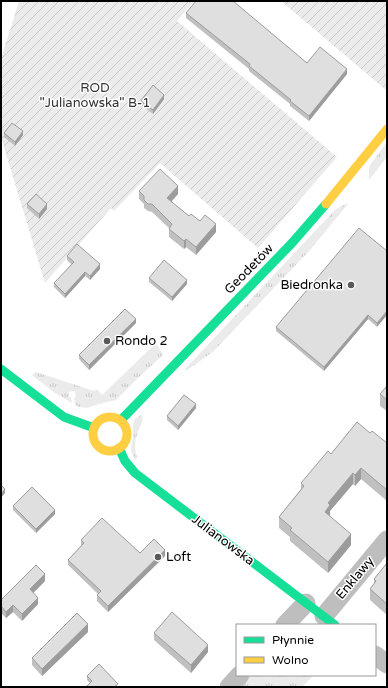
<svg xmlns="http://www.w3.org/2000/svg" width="388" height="688" font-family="'Varela Round',sans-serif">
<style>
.grass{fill:url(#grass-tufts)}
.garden{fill:url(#garden-furrows)}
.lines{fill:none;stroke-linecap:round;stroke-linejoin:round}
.street{stroke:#bebebe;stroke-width:19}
.fast{stroke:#16e098;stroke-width:9}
.slow{stroke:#ffcf43;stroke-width:9}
.wall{fill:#c0c0c0}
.shaded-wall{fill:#9c9c9c}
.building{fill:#dfdfdf;stroke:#9c9c9c}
.poi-dot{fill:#595959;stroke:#fff;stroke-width:1.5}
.labels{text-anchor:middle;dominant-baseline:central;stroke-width:3;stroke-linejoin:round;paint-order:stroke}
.park-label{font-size:13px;fill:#323232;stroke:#fff}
.street-label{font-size:13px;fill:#000;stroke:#fff}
.poi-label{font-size:13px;fill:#000;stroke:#fff;text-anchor:start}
</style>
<defs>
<pattern id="grass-tufts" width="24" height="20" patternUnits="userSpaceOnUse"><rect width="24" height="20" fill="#ebebeb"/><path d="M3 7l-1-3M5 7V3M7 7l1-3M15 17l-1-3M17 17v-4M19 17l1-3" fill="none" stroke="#c8c8c8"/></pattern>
<pattern id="garden-furrows" width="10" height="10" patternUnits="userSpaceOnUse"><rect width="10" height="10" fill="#ebebeb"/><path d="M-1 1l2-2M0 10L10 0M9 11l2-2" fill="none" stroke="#c8c8c8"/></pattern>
</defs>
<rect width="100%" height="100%" fill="#fff"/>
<path class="grass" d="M 387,142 L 387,157 L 369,180 L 369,169 L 370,165 Z
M 346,204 L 348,204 L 310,250 L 214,351 L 186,371 L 185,369 L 336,209 Z
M 156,343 L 163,355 L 139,377 L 116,400 L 98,404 L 87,408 L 79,407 L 75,405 L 74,397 L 76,397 L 75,391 L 69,392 L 69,397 L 71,397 L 72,403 L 55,393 L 32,375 L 36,372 L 94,391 L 97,389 L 102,395 Z
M 142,414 C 144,422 139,427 137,435 C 134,443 135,450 137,457 L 135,461 L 131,450 L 133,436 L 133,426 L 134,420 Z
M 248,675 L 314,675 L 302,687 L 238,687 Z"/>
<path class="garden" d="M 19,1 L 194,1 L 177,21 L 337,157 L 258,248 L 160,163 L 114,211 L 111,208 L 45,283 L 1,137 L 1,59 Z
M 281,1 L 387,1 L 387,91 L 386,90 Z"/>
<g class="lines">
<path class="street" d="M 324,616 L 387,540
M 285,625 L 306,603
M 375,655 L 387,664
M 229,687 L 240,675"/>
<path class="fast" d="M 1,369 L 64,417 L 94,428
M 121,420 L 292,243 L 326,204
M 119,448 L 125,461 L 135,473 L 335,625"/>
<path class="slow" d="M 326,204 L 387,129
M93 434a17 17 0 1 1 34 0a17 17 0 1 1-34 0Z"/>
</g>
<path class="wall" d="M 186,13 L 307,63 L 347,74 L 309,121 L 290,106 L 290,104 L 249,71 L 249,69 L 186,18 Z
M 164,99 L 153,114 L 141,105 L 141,101 Z
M 4,133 L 23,135 L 15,146 L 4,137 Z
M 139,191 L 178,194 L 171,202 L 189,216 L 200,221 L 216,232 L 196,255 L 186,247 L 184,249 L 169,237 L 169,228 L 152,212 L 148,211 L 144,208 L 144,204 L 139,199 Z
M 27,204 L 47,209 L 39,219 L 27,208 Z
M 387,251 L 377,327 L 368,319 L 324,371 L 276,331 L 276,327 Z
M 67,256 L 100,269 L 90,280 L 85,276 L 65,298 L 54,287 L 54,283 L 72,265 L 67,260 Z
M 149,278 L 187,284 L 172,301 L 149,282 Z
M 136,323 L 89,370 L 79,359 L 79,355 Z
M 387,386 L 387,411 L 380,406 L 380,394 Z
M 196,408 L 178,430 L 167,420 L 167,416 Z
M 370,433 L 387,443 L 387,501 L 361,479 L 355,486 L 353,484 L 330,511 L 330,516 L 351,545 L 328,573 L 290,541 L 290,537 L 279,528 L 279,517 L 301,489 L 301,483 L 331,454 Z
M 13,506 L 55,514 L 36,533 L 13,510 Z
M 81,540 L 140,553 L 165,556 L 108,612 L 97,601 L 97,595 L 98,594 L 68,565 L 68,560 L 81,546 Z
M 387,563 L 387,615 L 370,600 L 370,589 L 374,584 L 374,579 Z
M 45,581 L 33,593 L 38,604 L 22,621 L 13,612 L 6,618 L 1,613 L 1,600 Z
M 88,632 L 42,676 L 32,665 L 32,658 Z
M 154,633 L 208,652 L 191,673 L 154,640 Z
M 87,676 L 118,687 L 90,683 L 87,680 Z"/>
<path class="shaded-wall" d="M 347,69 L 347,74 L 309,121 L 309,116 Z
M 164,95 L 164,99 L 153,114 L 153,110 Z
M 23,131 L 23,135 L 15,146 L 15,142 Z
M 178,186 L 178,194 L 167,206 L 167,198 Z
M 47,204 L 47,209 L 39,219 L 39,214 Z
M 216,224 L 216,232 L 196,255 L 196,247 Z
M 186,239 L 186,247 L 184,249 L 184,241 Z
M 100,264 L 100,269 L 90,280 L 90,276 Z
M 85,272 L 85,276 L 65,298 L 65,294 Z
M 187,280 L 187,284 L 172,301 L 172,297 Z
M 387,311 L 387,315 L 377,327 L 377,323 Z
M 368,315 L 368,319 L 324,371 L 324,367 Z
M 136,319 L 136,323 L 89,370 L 89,365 Z
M 196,404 L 196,408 L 178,430 L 178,426 Z
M 2,417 L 2,425 L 1,426 L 1,418 Z
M 361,468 L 361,479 L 355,486 L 355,475 Z
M 353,473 L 353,484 L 330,511 L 330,516 L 325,512 L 328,503 Z
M 5,489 L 5,493 L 1,498 L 1,494 Z
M 55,510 L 55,514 L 36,533 L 36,529 Z
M 351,534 L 351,545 L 328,573 L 328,562 Z
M 165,550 L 165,556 L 108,612 L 108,606 Z
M 45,574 L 45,581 L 30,596 L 30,589 Z
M 38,598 L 38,604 L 22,621 L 22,614 Z
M 13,605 L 13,612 L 6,618 L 6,612 Z
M 88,624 L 88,632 L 42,676 L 42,669 Z
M 208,645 L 208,652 L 191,673 L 191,665 Z"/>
<path class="building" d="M 196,1 L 233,1 L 307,63 L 320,47 L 347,69 L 309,116 L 290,101 L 291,100 L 249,66 L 250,64 L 186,13 Z
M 153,85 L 164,95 L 153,110 L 141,101 Z
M 12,123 L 23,131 L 15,142 L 4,133 Z
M 160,169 L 178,186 L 167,198 L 189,216 L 191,214 L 200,221 L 205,215 L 216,224 L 196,247 L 186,239 L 184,241 L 169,229 L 172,224 L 152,204 L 148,204 L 144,200 L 144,196 L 139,191 Z
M 36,194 L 47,204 L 39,214 L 27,204 Z
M 359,228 L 387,251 L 387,311 L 377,323 L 368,315 L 324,367 L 276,327 Z
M 77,244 L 100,264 L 90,276 L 85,272 L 65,294 L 54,283 L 74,262 L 67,256 Z
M 164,260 L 187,280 L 172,297 L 149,278 Z
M 125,309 L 136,319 L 89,365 L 79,355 Z
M 387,386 L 387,400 L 380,394 Z
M 184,395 L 196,404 L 178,426 L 167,416 Z
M 357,422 L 370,433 L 372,431 L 387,443 L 387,490 L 361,468 L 355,475 L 353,473 L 328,503 L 330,505 L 325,512 L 351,534 L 328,562 L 290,530 L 292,528 L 279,517 L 304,486 L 301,483 L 328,451 L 331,454 Z
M 1,485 L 5,489 L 1,494 Z
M 32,487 L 55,510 L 36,529 L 13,506 Z
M 102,518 L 140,553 L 154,539 L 165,550 L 108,606 L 97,595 L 101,591 L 68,560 L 84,543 L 81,540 Z
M 387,563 L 387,604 L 370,589 L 376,581 L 374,579 Z
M 36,565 L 45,574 L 30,589 L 38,598 L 22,614 L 13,605 L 6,612 L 1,606 L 1,600 Z
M 172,612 L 208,645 L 191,665 L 154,633 Z
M 77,613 L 88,624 L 42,669 L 32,658 Z
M 99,664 L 118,684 L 114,687 L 86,687 L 92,681 L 87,676 Z"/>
<g class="poi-dot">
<circle cx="351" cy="285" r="4"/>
<circle cx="107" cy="341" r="4"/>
<circle cx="158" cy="557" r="4"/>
</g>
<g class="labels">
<g class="park-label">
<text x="95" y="88">ROD<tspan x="95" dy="15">"Julianowska" B-1</tspan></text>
</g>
<g class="street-label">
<text transform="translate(249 269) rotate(-46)">Geodetów</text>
<text transform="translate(223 540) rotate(37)">Julianowska</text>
<text transform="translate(355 578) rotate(-50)">Enklawy</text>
</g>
<g class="poi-label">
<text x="343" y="285" text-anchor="end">Biedronka</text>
<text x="115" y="341">Rondo 2</text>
<text x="166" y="557">Loft</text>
</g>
</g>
<rect width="388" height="688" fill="none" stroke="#000000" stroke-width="4"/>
<rect x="236" y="624" width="140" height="52" fill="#ffffff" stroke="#999999"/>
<rect x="244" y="637" width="20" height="6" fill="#16e098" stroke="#999999"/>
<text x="272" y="644" font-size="12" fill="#000000">Płynnie</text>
<rect x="244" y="657" width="20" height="6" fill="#ffcf43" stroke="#999999"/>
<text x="272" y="664" font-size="12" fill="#000000">Wolno</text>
</svg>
